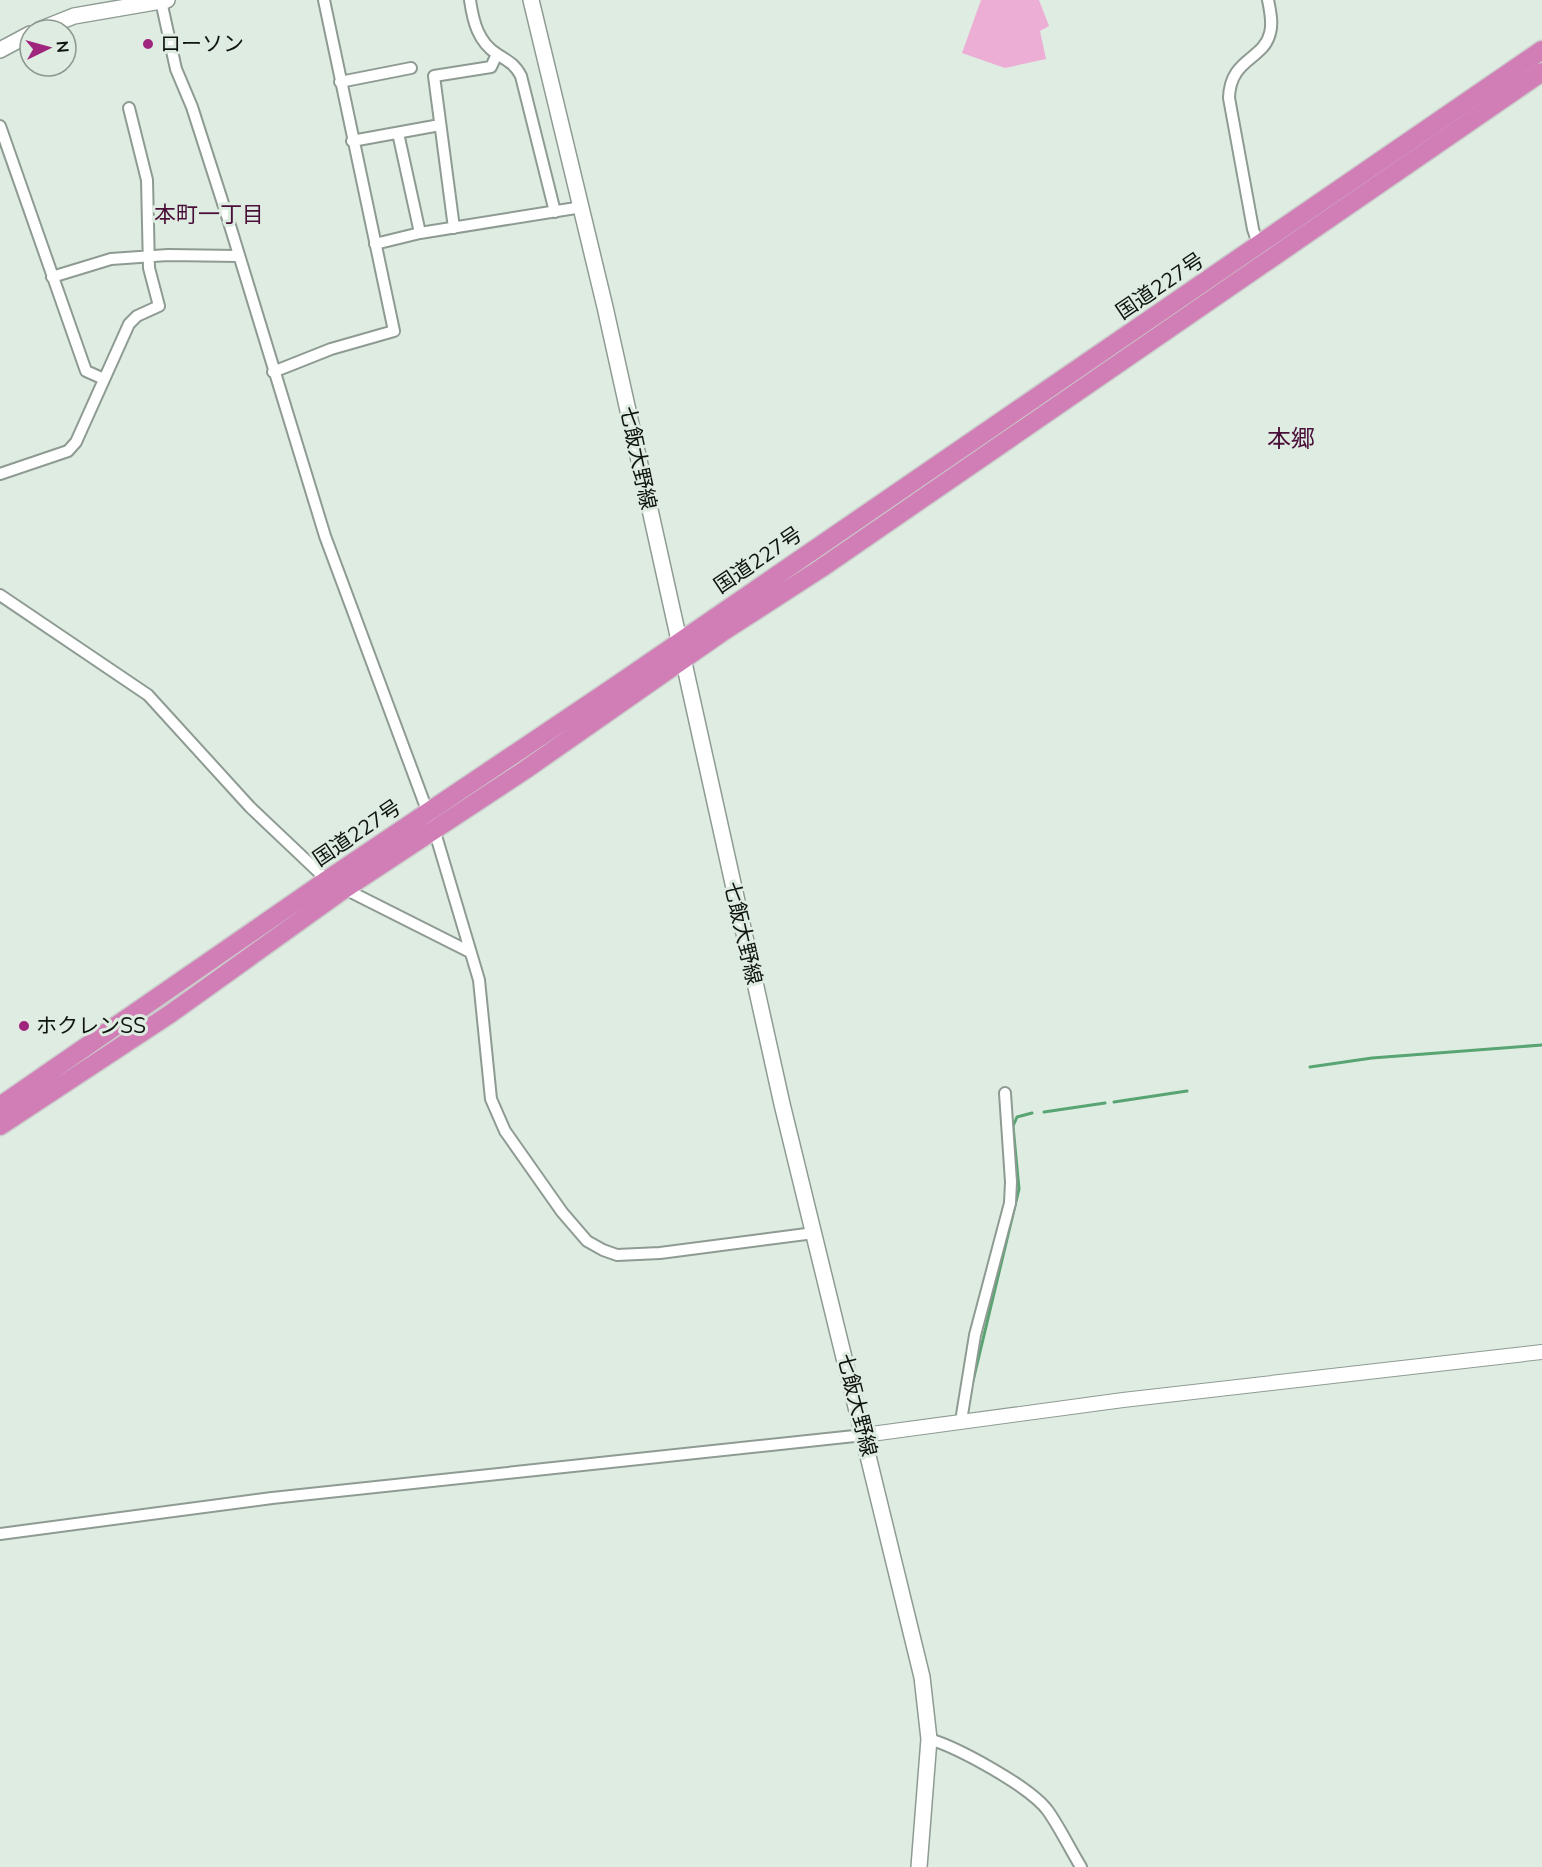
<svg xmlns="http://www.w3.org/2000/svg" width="1542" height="1867" font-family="'Nunito Sans','Noto Sans JP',sans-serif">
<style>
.green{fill:#ecaed4}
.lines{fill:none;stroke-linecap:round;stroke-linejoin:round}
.stream{stroke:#58a472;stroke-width:3}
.minor-casing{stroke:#8e9b92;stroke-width:14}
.tertiary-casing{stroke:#8e9b92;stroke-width:16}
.secondary-casing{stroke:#8e9b92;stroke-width:18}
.trunk-casing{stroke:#cacbca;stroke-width:21}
.minor{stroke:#fff;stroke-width:10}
.tertiary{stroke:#fff;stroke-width:14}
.secondary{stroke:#fff;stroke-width:15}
.trunk{stroke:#d27eb6;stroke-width:18}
.poi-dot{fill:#9f257d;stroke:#dfece2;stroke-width:2}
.labels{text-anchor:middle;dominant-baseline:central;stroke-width:6;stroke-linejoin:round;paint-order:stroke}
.poi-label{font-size:21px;fill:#0f1410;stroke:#dfece2;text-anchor:start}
.street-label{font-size:21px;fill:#0f1410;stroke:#dfece2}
.neighbourhood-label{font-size:22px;fill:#490f38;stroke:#dfece2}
.quarter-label{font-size:24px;fill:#490f38;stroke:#dfece2}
</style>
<rect width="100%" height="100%" fill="#dfece2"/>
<path class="green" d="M 981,0 L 1039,0 L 1049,26 L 1040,31 L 1046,59 L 1005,68 L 962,53 Z"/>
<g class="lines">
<path class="stream" d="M 1310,1067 L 1372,1058 L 1542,1045
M 1114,1102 L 1187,1091
M 1044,1112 L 1105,1103
M 973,1381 L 1019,1189 L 1013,1126 L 1017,1117 L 1032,1113"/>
<g class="minor-casing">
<path id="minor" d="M 470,0 C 473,21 478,42 497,54 C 508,61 515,64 521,76 L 555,212
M 161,1 L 176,69 L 192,107 L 228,219 L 325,536 L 434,829 L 479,980 L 491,1099 L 505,1131 L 562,1212 L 587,1241 L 603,1250 L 617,1255 L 660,1253 L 814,1233
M 340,82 L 411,68
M 0,126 L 86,371 L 104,379
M 398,133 L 420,233
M 352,141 L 440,125
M 454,228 L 434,76 L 491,67 L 497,54
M 375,244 L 420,233 L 582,207
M 1259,247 L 1253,229 L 1229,98 C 1230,58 1264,60 1270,33 C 1273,23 1270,10 1268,0
M 52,277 L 111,259 L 168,255 L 238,256
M 273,372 L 331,349 L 394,331 L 324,0
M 0,474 L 68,451 L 76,442 L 129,324 L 137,316 L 159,306 L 149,268 L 147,180 L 129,108
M 0,595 L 148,695 L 250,807 L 327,880 L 470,952
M 961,1421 L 975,1335 L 1010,1203 L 1011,1182 L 1005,1093
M 0,1534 L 272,1498 L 864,1435
M 929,1739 C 957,1747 1031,1787 1048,1811 C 1060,1828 1070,1849 1081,1867"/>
</g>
<g class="tertiary-casing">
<path id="tertiary" d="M 864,1435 L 1123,1400 L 1542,1352"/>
</g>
<g class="secondary-casing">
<path id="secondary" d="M 531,0 L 605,307 L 782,1104 L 922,1677 L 929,1739 L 919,1867
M 39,30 L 74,16 L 167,0
M 0,50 L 30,34"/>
</g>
<g class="trunk-casing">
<path id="trunk" d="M 0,1106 L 327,880 L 617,685 L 1542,50
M 0,1126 L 170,1014 L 343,890 L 525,770 L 721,633 L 820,569 L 1542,72"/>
</g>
<use href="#minor" class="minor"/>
<use href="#tertiary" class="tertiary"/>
<use href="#secondary" class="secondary"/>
<use href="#trunk" class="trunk"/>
</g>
<g class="poi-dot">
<circle cx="148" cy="44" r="6"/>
<circle cx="24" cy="1026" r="6"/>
</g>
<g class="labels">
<g class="poi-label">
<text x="160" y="44">ローソン</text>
<text x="36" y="1026">ホクレンSS</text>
</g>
<g class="street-label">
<text transform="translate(1160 286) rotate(-34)">国道227号</text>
<text transform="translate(638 458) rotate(78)">七飯大野線</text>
<text transform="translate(758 560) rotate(-34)">国道227号</text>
<text transform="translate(357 833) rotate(-34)">国道227号</text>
<text transform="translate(743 933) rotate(77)">七飯大野線</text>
<text transform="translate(857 1405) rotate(76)">七飯大野線</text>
</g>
<g class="neighbourhood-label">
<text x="209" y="215">本町一丁目</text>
</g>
<g class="quarter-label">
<text x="1291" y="439">本郷</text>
</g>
</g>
<g transform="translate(48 48) rotate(85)"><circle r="28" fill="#dfece2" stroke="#8c968e" stroke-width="1.5"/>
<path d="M0-4.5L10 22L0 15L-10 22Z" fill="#9f257d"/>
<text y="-9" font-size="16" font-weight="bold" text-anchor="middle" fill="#0f1410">N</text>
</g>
</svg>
